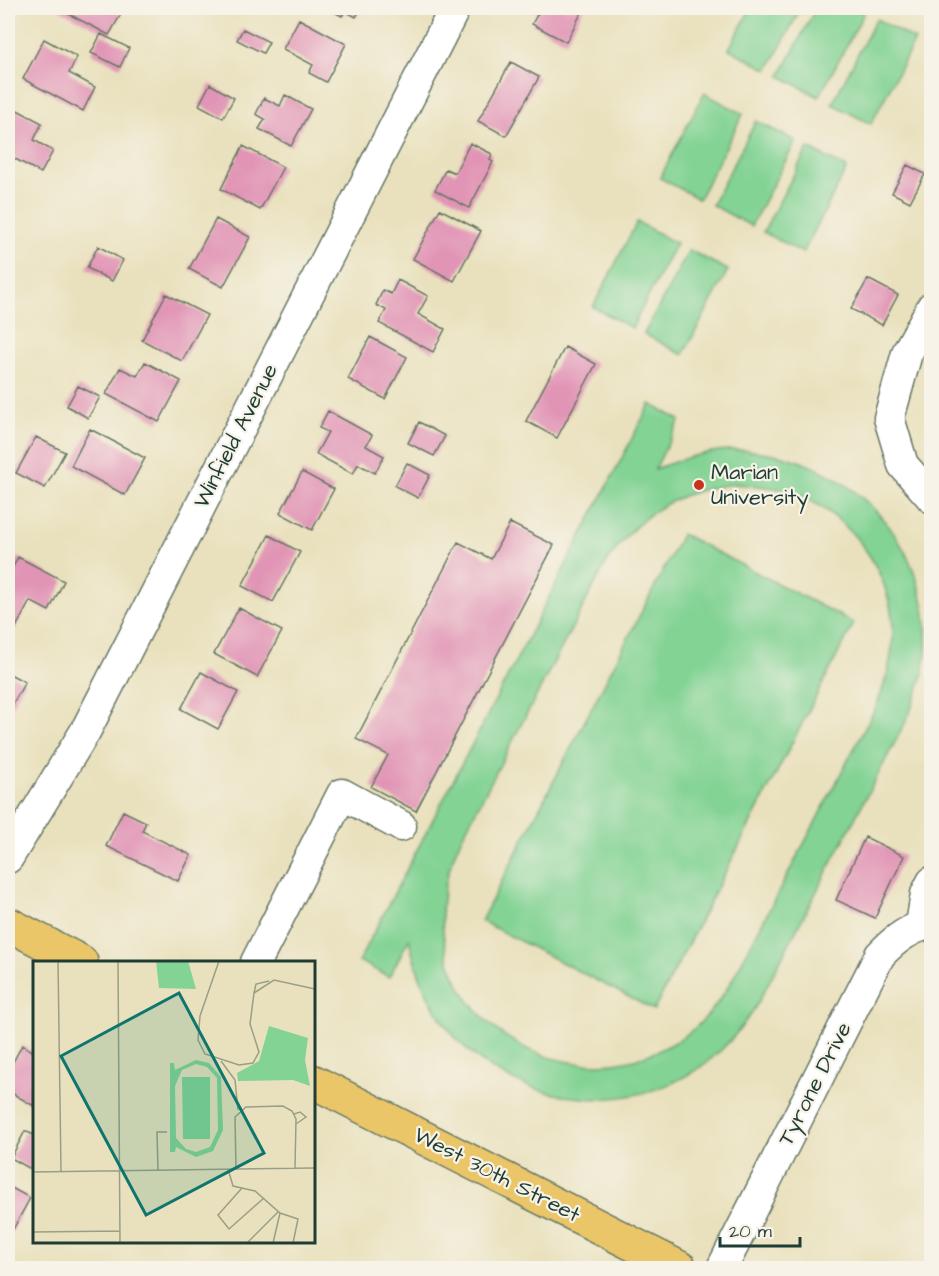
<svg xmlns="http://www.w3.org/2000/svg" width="939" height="1276" font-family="'Architects Daughter',sans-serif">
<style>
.green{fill:#83d394;stroke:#518864;stroke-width:1.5;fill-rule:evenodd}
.building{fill:#e194b5}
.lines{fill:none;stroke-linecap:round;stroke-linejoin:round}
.minor-casing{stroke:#667664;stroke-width:33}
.major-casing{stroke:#667664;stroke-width:36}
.minor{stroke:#fff;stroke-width:30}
.major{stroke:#ebc669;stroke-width:33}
.poi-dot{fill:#c8321e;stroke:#f7f3e8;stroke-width:2}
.labels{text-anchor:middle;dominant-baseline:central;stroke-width:4.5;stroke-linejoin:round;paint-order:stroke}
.street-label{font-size:22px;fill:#1f3d34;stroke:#f7f3e8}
.poi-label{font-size:22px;fill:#1f3d34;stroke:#f7f3e8;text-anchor:start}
.inset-road{fill:none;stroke:#989f86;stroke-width:1.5}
.view{fill:#0f766e;fill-opacity:0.15;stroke:#0f766e;stroke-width:3}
.inset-edge{fill:none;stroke:#1f3d34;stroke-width:3}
</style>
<rect width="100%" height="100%" fill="#f7f3e8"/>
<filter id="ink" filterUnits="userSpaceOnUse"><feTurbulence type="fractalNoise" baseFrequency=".0167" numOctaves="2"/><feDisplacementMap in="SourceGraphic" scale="12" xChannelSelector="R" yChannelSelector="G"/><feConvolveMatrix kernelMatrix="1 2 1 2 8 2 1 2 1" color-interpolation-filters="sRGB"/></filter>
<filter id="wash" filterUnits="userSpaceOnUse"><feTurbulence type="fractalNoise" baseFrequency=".008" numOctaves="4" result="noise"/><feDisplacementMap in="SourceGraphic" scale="24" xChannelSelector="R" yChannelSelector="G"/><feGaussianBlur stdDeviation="1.35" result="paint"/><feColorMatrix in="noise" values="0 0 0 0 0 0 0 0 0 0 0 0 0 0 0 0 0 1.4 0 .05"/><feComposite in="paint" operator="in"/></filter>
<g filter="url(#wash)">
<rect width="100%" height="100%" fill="#e9e1bd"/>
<path class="green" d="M 751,8 L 801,8 L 768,70 L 729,49 Z
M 816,8 L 854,8 L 864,13 L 819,97 L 780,76 Z
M 876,19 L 915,40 L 871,124 L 832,104 Z
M 704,93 L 743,114 L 699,199 L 660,178 Z
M 756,121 L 796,141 L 751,226 L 712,205 Z
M 808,148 L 847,168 L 803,253 L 763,232 Z
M 637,222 L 676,243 L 632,328 L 593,307 Z
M 689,250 L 728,270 L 683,355 L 644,334 Z
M 650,404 L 680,420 L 655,469 C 680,460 707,450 734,450 C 847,450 939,546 925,662 C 922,683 914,703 905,723 L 759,1001 C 748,1019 736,1036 720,1051 C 646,1121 522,1112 455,1037 C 430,1009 417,975 409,939 L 389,977 L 359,961 ZM 733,484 C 751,485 767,486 784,490 C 844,507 892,568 893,631 C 893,658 886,682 876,707 L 730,984 C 720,1000 710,1015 696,1027 C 598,1109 444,1047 442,916 C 442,889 449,865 460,841 L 605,565 C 638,514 673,492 733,484 Z
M 682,534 L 854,623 L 654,1010 L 481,921 Z"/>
<g id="blocks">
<path class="building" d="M 57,8 L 108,8 L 121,14 L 109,35 Z
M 326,8 L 361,8 L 356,17 L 345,11 L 342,16 Z
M 529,8 L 584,8 L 566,42 L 532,24 L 538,13 Z
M 299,19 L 346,44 L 326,82 L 309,73 L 313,65 L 283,49 Z
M 243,29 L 269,42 L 263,53 L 237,40 Z
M 101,34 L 129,48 L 120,67 L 91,53 Z
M 44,39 L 77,57 L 69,73 L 95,87 L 83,111 L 23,79 Z
M 511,62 L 539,77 L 506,136 L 478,121 Z
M 210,84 L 234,98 L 223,118 L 199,105 Z
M 285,95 L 311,109 L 291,146 L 259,129 L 265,119 L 256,114 L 264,98 L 280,106 Z
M 8,105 L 42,123 L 34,140 L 53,151 L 41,173 L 8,155 Z
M 470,143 L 492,154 L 490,160 L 493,162 L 469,208 L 435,190 L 446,169 L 455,173 Z
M 243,146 L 283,167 L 260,210 L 221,189 Z
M 907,165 L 925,174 L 910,202 L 892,193 Z
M 440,209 L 481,231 L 454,281 L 413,259 Z
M 216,219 L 250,237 L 223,287 L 189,269 Z
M 98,246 L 123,260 L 112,281 L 87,268 Z
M 868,279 L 898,295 L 882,325 L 851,309 Z
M 398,280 L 428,296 L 418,314 L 445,329 L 433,352 L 379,323 L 386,310 L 376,305 L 383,290 L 391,294 Z
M 166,294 L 207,315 L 182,361 L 142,340 Z
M 370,337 L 407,357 L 385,399 L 348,379 Z
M 565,347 L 596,364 L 557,438 L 526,421 Z
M 145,362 L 181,381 L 159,422 L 106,394 L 120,368 L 137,376 Z
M 78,386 L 100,397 L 88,418 L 67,406 Z
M 328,411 L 372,435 L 366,446 L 384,456 L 375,473 L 358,464 L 353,474 L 316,454 L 328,432 L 319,428 Z
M 419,422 L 445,436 L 434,456 L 408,443 Z
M 90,429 L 145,458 L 125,495 L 71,466 Z
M 36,437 L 65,452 L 45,488 L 16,473 Z
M 407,463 L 430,475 L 418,498 L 395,486 Z
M 302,472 L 334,489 L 312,530 L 280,513 Z
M 510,523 L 554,545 L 416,811 L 371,787 L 388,755 L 356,739 L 458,542 L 491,559 Z
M 269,535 L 300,552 L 273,602 L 242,586 Z
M 18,557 L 64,581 L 49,611 L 30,601 L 13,633 L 8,630 L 8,577 Z
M 239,608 L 282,631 L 257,677 L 214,654 Z
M 201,672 L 238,692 L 218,729 L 181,709 Z
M 8,673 L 25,682 L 11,707 L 8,706 Z
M 123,811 L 146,822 L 142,831 L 191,855 L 178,881 L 106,846 Z
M 865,837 L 904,856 L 875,918 L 836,900 Z
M 22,1045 L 34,1052 L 34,1106 L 8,1091 L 8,1072 Z
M 25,1131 L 34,1135 L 34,1171 L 11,1158 Z
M 8,1186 L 30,1198 L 9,1237 L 8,1236 Z"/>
</g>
</g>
<g filter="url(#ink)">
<use href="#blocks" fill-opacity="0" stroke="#667664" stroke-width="1.5"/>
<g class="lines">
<g class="minor-casing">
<path id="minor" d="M 932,307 L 907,353 L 889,418 L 903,465 L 932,498
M 8,858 L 86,730 L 455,8
M 921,925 L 926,894 L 932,882
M 256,962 L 342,794 L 401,826
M 722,1268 L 880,955 C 895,939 910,928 932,923"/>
</g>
<g class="major-casing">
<path id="major" d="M 8,924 L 81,962
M 314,1082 L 680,1268"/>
</g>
<use href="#minor" class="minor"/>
<use href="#major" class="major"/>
</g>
</g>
<circle class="poi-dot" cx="699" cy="485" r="6"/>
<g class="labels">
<g class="street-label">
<text transform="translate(236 436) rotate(-63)">Winfield Avenue</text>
<text transform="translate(815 1084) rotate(-63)">Tyrone Drive</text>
<text transform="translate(497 1175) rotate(27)">West 30th Street</text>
</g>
<g class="poi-label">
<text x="711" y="472">Marian<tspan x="711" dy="25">University</tspan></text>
</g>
</g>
<g transform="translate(33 961)">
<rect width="282" height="282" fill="#e9e1bd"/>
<path d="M 123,0 L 155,0 L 163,28 L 126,27 ZM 236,65 L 275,77 L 272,99 L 277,125 L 260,119 L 205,120 L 204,112 L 226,100 ZM 163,99 L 176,102 L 188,116 L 190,169 L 180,190 L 163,196 L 143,186 L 142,191 L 137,191 L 137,102 L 141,102 L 142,109 ZM 163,103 L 174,106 L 184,117 L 185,169 L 177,186 L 163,191 L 153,188 L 143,177 L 142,125 L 149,109 ZM 149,116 L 177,116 L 177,178 L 150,178 Z" fill="#83d394" fill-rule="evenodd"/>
<path class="inset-road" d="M 25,0 L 28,211M 85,0 L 87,282M 186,0 L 167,55 L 165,79 L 172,93 L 206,104 L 220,102 L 226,91 L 217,63 L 221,32 L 241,19 L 282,28M 221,32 L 223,23 L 236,20M 188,100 L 202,119 L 205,149M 261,153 L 267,151 L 273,156 L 263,163M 195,208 L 200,225 L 222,230 L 247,252 L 265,258 L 260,282M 203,208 L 202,156 L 213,146 L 250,145 L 259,150 L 263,158 L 262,207M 125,209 L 124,171 L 134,171M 0,211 L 282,207M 209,227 L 185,254 L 196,268 L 231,237M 0,271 L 87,270M 214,282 L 245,251M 240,282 L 247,252"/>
<path class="view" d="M 146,32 L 231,192 L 113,254 L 28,95 Z"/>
<rect width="282" height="282" class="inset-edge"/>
</g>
<rect width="939" height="1276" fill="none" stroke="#f7f3e8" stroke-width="30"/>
<path d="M720 1237v9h80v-9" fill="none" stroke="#1f3d34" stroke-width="3"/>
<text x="729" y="1237" font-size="18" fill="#1f3d34" stroke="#f7f3e8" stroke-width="4.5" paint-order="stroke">20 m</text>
</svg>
